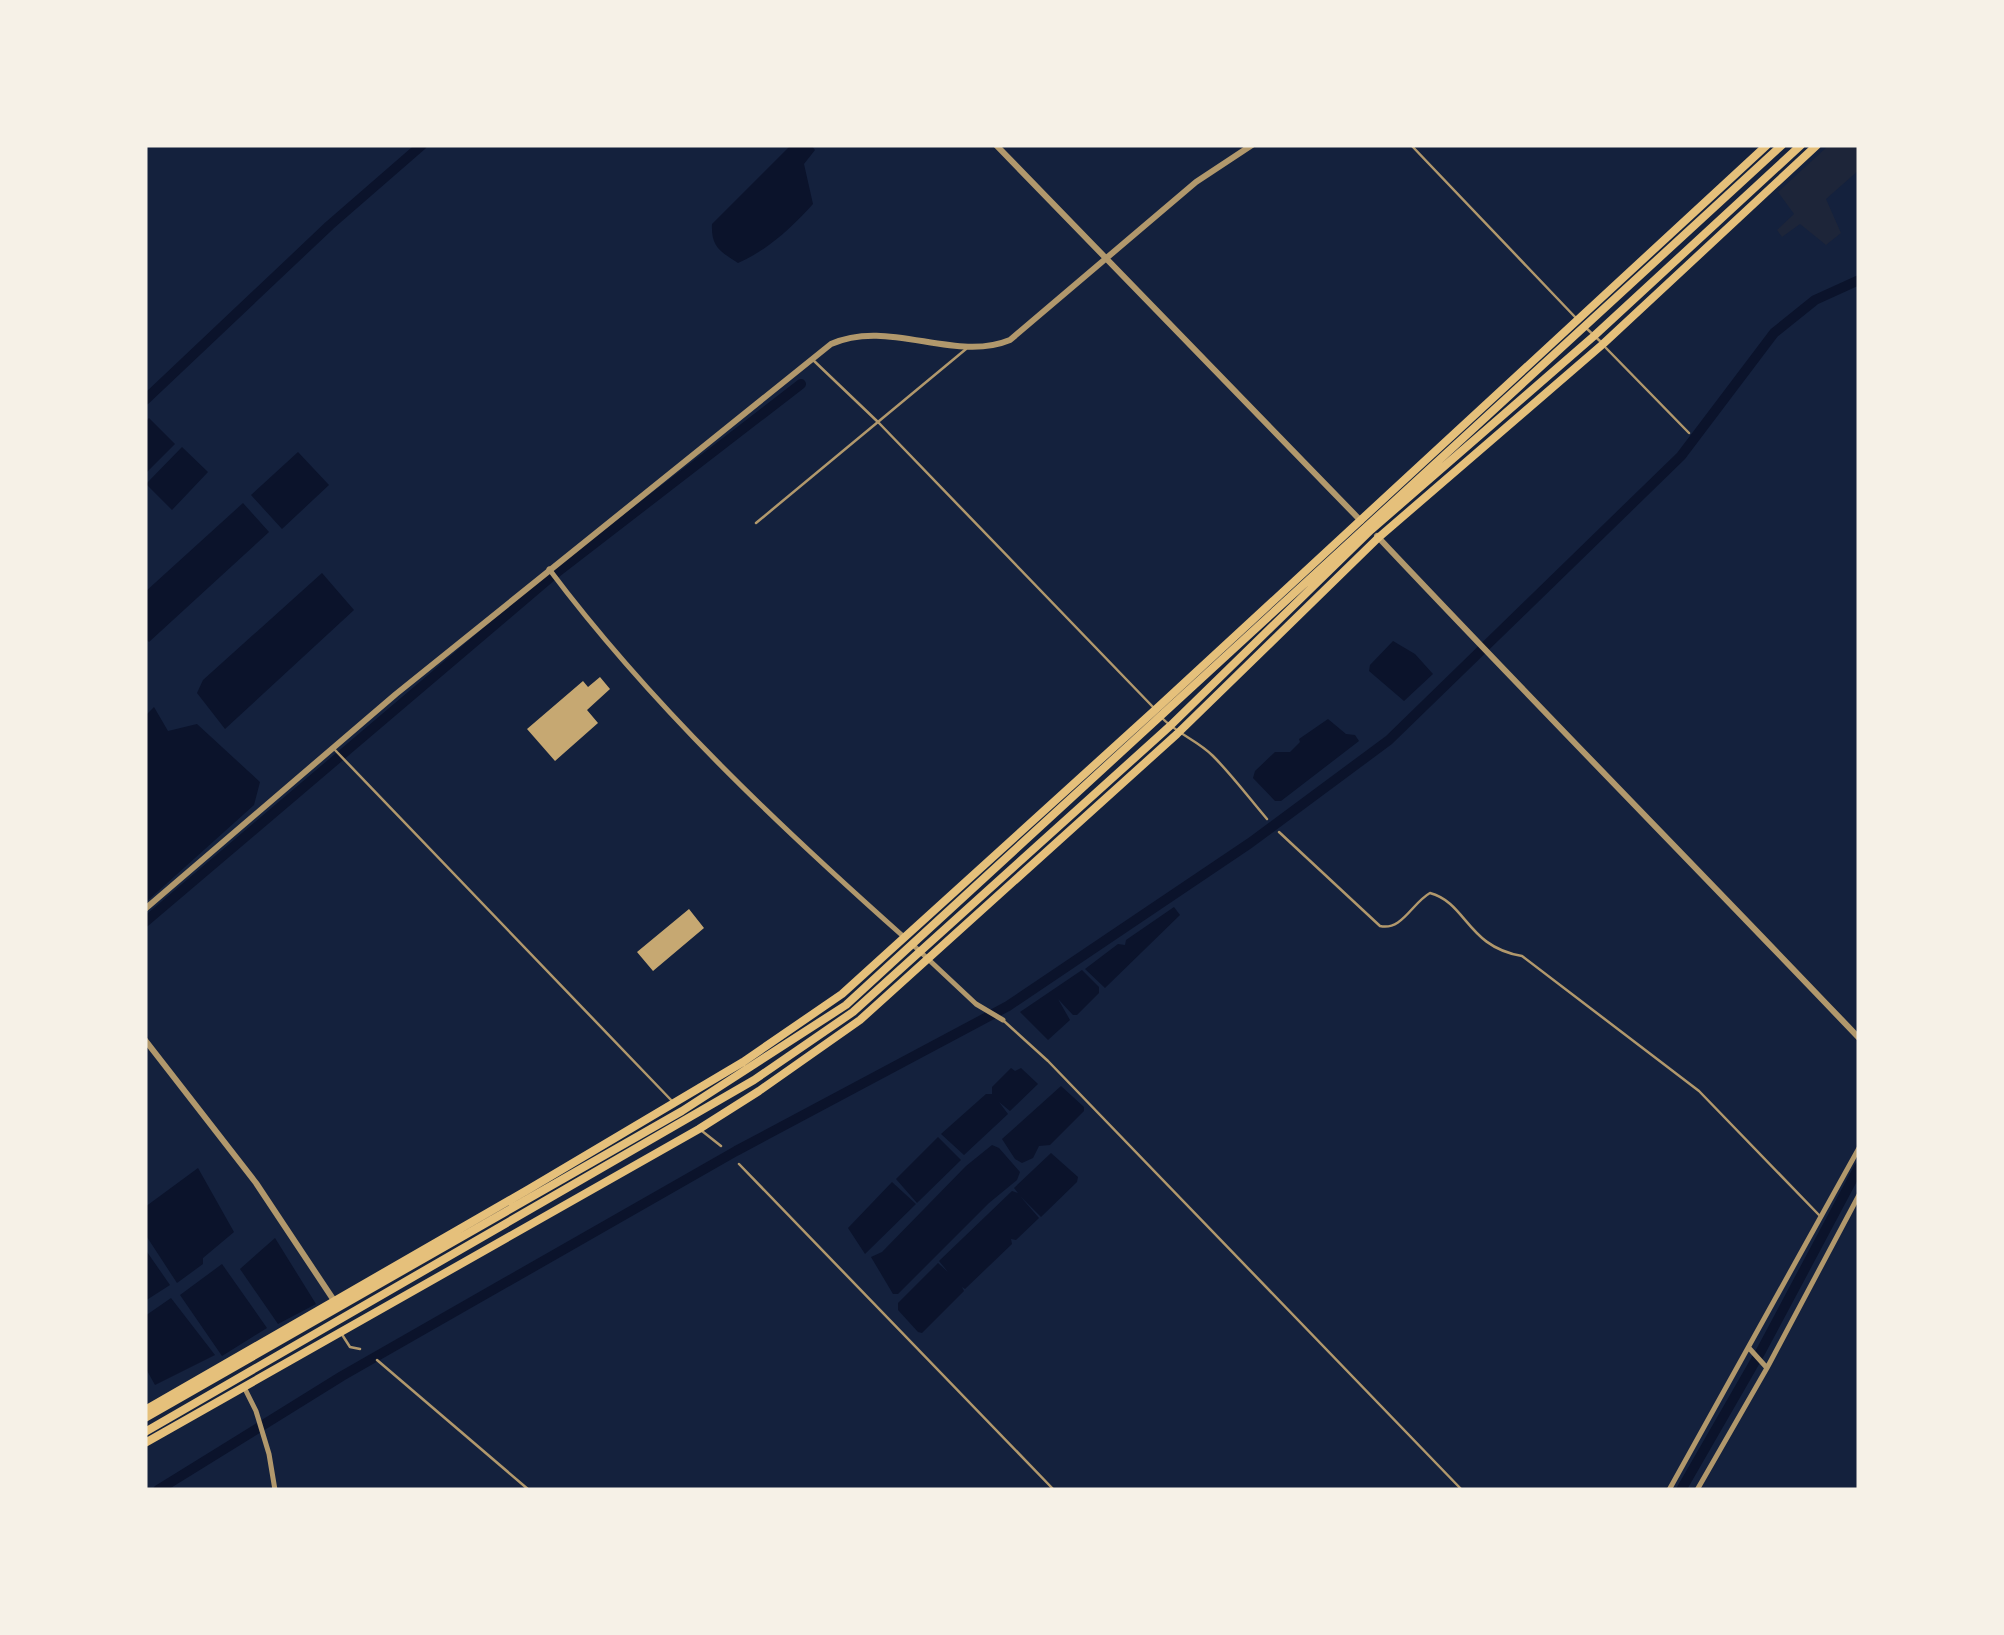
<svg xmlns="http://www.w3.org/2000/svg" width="2004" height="1635" font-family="Overpass,sans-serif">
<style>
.green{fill:#1d2539}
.water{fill:#0b132b}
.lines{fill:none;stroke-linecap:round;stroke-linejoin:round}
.canal{stroke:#0b132b;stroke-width:10}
.building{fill:#c6a872}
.service{stroke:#b1986c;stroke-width:2.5}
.minor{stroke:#b1986c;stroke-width:5}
.tertiary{stroke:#b1986c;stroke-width:6}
.secondary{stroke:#e5c07b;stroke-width:8}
</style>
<rect width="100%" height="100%" fill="#14213d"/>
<path class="green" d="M 1829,145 L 1859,145 L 1859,170 L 1826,199 L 1841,233 L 1826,245 L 1800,224 L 1782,237 L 1777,230 L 1794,214 L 1778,192 Z"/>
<path class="water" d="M 791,145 L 811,145 L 815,150 L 804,164 L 813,204 C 791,228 768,250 738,263 C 719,251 711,246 712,224 Z
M 149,418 L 175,444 L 145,474 L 145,422 Z
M 182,447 L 208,472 L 172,510 L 146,484 Z
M 298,452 L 329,485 L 282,529 L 251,495 Z
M 243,503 L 269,532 L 149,642 L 145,638 L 145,592 Z
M 322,573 L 354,610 L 225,729 L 197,693 L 203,680 Z
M 1393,641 L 1415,654 L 1433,674 L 1404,701 L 1369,671 L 1370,665 Z
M 154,707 L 168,731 L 197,724 L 260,782 L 254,805 L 145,903 L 145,716 Z
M 1328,719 L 1346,734 L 1355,735 L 1359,741 L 1281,801 L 1275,801 L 1253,778 L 1255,771 L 1275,752 L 1290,752 L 1300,742 L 1299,739 Z
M 1174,907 L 1180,915 L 1105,988 L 1085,969 L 1118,944 L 1125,945 L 1126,940 Z
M 1082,970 L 1099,987 L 1099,993 L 1077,1015 L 1073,1015 L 1058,999 L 1070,1020 L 1048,1040 L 1020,1012 Z
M 1011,1068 L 1015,1071 L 1021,1068 L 1038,1084 L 1010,1111 L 999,1102 L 1008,1114 L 964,1155 L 941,1134 L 986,1094 L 992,1094 L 992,1087 Z
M 1061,1086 L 1084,1107 L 1084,1111 L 1050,1145 L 1039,1146 L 1033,1158 L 1022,1163 L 1015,1159 L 1002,1139 Z
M 938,1137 L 961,1160 L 917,1203 L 896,1179 Z
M 992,1145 L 999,1148 L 1020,1172 L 1017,1180 L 989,1203 L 898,1294 L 893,1294 L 871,1257 L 882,1252 L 966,1166 Z
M 1051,1153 L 1078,1177 L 1077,1182 L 1041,1217 L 1020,1196 L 1039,1218 L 1016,1240 L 1011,1239 L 1012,1244 L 965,1289 L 962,1287 L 964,1291 L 922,1333 L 918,1332 L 898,1310 L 898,1303 L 938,1263 L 948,1272 L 939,1261 L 1012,1191 L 1018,1193 L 1014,1188 Z
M 198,1168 L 234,1232 L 203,1258 L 203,1264 L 177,1283 L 145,1234 L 145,1207 Z
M 892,1182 L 916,1204 L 865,1254 L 848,1228 Z
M 275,1238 L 316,1304 L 278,1324 L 240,1269 Z
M 145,1249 L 170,1285 L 145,1301 Z
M 222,1264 L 267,1328 L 222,1356 L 180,1295 Z
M 171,1298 L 215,1355 L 155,1385 L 145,1367 L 145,1316 Z"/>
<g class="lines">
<path class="canal" d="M 145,400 L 330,225 L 422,145
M 145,922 L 552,576 L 801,384
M 158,1490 L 342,1376 L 736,1151 L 1008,1006 L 1250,843 L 1389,740 L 1681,456 L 1774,333 L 1815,300 L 1859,280
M 1681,1490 L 1761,1351 L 1859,1167"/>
</g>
<path class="building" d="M 600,677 L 610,689 L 587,710 L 598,723 L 555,761 L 527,729 L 583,681 L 588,687 Z
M 689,909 L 704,928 L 653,971 L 637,952 Z"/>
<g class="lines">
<path class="service" d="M 1411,145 L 1576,318
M 1585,327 L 1601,342
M 1606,348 L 1689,433
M 812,359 L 879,423 L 1153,707
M 756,523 L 966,349
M 1161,717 C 1177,734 1197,740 1213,756 C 1232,775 1249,798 1267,819
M 335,750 L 672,1101
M 1279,832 L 1380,926 C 1402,931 1412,903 1430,893 C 1467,903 1467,947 1522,956 L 1699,1091 L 1819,1215
M 1005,1022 L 1048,1061 L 1462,1490
M 702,1131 L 721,1146
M 739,1164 L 1054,1490
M 341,1333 L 350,1347 L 360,1349
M 377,1360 L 529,1490"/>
<path class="minor" d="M 549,569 C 651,705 777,824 904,937
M 912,944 L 976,1004 L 1003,1020
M 1749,1348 L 1767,1368
M 244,1387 L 256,1411 L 269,1454 L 275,1490
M 1669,1490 L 1859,1148
M 1697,1490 L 1767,1368 L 1859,1195"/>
<path class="tertiary" d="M 996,145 L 1361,521
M 1377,536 C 1536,705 1699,870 1859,1038
M 145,909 L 396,694 L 831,344 C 888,318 955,363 1010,340 L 1196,182 L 1252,145
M 145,1040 L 256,1183 L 335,1302"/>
<path class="secondary" d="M 145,1410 L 529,1189 L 743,1062 L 842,994 L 1155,710 L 1767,145
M 145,1418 L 682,1111 L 846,1005 L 1782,145
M 145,1432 L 754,1080 L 853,1012 L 1170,726 L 1371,530 L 1594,336 L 1801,145
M 145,1443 L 699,1129 L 759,1091 L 860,1020 L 1177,734 L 1378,538 L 1603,344 L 1817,145"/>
</g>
<rect width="2004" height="1635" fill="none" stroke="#f6f1e7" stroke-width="295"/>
</svg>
